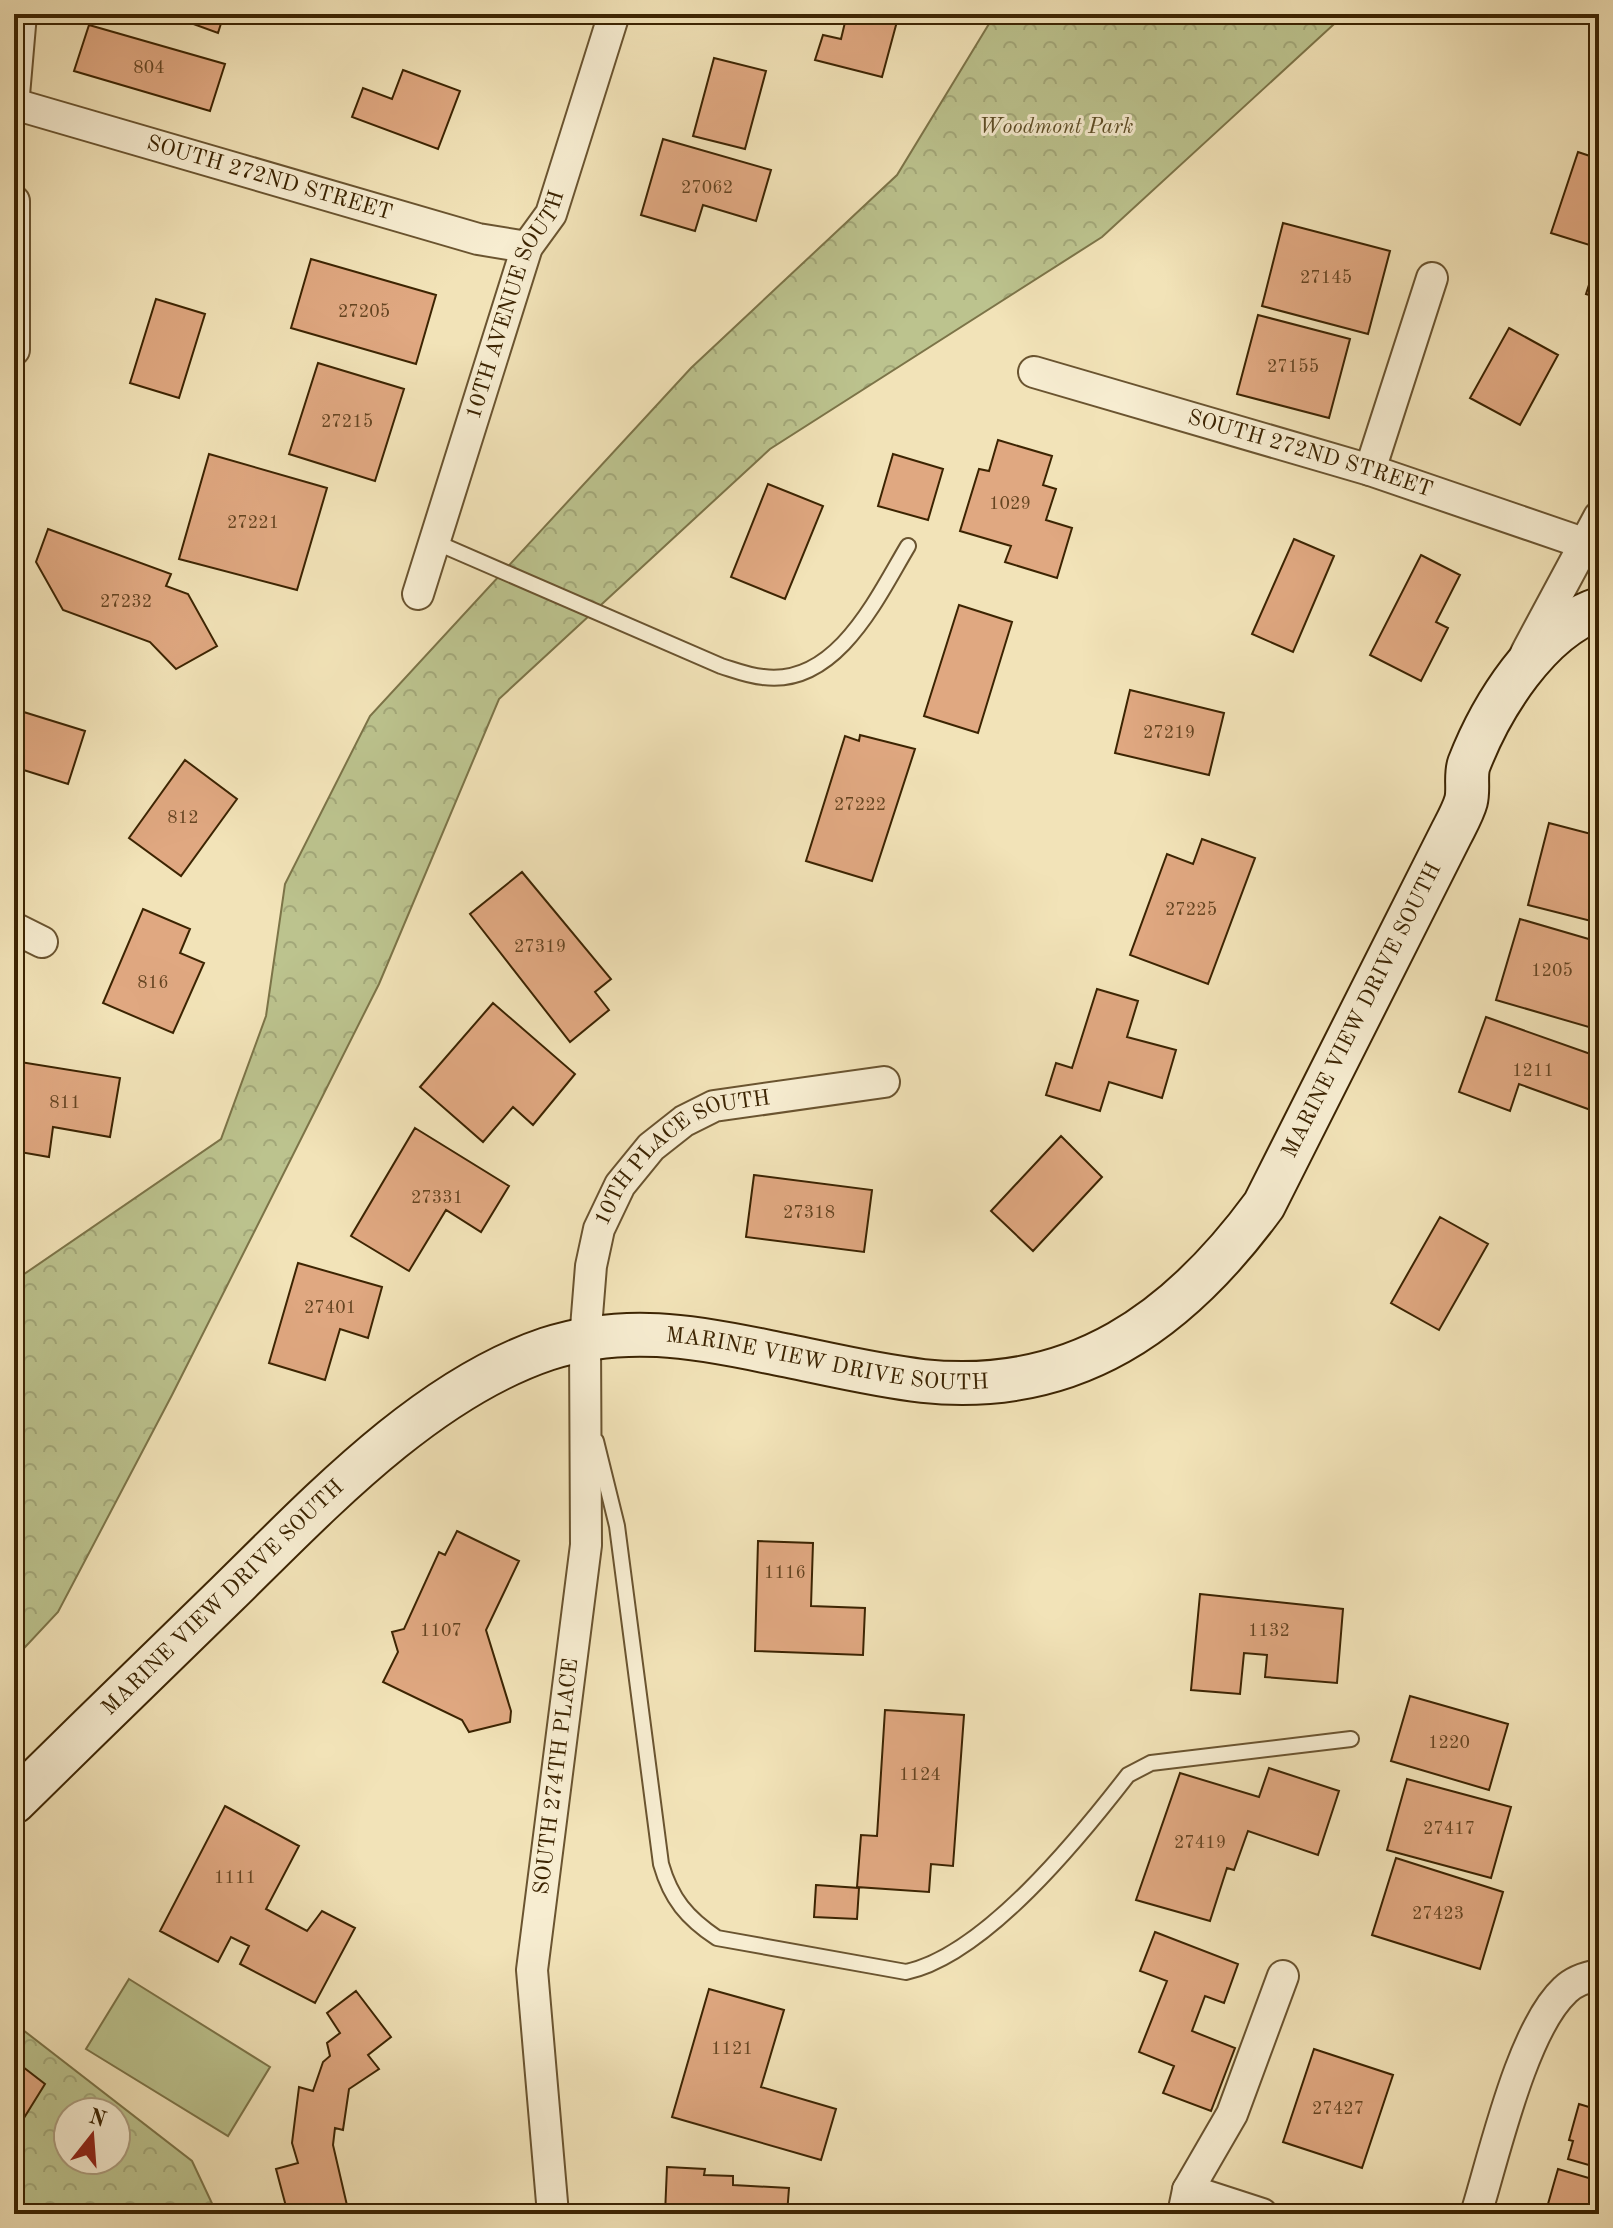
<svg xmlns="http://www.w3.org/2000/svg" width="1613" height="2228" font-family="'Old Standard TT',serif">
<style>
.forest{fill:url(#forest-crowns);stroke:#7c7448;stroke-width:2;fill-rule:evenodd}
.garden{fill:#bcc38e;stroke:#7c7448;stroke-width:2}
.building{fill:#e0a881;stroke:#3c2402;stroke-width:2}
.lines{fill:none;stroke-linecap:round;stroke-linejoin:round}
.service-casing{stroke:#6a5430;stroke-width:18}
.minor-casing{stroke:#6a5430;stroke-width:34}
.secondary-casing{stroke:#3c2402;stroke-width:46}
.service{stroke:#f7edd1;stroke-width:14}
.minor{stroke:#f7edd1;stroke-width:30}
.secondary{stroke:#f7edd1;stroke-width:42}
.labels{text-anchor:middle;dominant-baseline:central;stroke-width:6;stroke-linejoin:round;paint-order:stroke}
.number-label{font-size:18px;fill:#654522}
.park-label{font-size:22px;font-style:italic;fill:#5c4c25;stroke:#f7edd1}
.street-label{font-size:22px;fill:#3c2402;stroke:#f7edd1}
</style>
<defs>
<pattern id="forest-crowns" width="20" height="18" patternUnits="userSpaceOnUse" patternTransform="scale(2)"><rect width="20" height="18" fill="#bcc38e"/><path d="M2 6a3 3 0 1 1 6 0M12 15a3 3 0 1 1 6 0" fill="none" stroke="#a2a779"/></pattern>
</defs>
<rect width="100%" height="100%" fill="#f2e3b8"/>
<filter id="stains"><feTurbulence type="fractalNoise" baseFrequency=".0025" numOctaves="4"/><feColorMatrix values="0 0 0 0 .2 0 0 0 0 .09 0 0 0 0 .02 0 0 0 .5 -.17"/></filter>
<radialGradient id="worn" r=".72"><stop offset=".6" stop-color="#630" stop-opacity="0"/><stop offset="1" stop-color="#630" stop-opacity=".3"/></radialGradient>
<path class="forest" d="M 995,14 L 1345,14 L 1102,237 L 770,449 L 499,699 L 379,984 L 172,1395 L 58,1612 L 14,1659 L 14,1281 L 221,1139 L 266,1016 L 285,884 L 370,716 L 691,368 L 897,175 Z
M 14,2023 L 192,2161 L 217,2214 L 14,2214 ZM 68,2112 L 116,2112 L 116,2160 L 68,2160 Z"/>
<path class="garden" d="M 129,1979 L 270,2067 L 228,2136 L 86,2049 Z"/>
<path class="building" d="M 166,14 L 224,14 L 218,33 Z
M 847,14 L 899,14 L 882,77 L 815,60 L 823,35 L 841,39 Z
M 89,25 L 225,64 L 210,111 L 74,71 Z
M 714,58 L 766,71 L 745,149 L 693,136 Z
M 403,70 L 460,91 L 438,149 L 352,117 L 363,88 L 392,99 Z
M 663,139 L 771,170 L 756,221 L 703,205 L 695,231 L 641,215 Z
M 1578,152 L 1599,159 L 1599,248 L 1551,233 Z
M 1283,223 L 1390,251 L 1368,334 L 1262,306 Z
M 1599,254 L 1599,298 L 1586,294 Z
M 311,259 L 436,295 L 416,364 L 291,328 Z
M 156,299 L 205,314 L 179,398 L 130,383 Z
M 1258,315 L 1350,339 L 1329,418 L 1237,394 Z
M 1509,328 L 1558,355 L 1520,425 L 1470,398 Z
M 318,363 L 404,389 L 375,481 L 289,454 Z
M 998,440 L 1052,456 L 1043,485 L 1056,489 L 1046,520 L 1072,528 L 1057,578 L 1005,562 L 1011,546 L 960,531 L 979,469 L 989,471 Z
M 209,454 L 327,488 L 297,590 L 179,559 Z
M 893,454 L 943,469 L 928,520 L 878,506 Z
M 768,484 L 823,506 L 785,599 L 731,577 Z
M 48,529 L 171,574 L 166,586 L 188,594 L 217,646 L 176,669 L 150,642 L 63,610 L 36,562 Z
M 1294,539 L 1334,556 L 1293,652 L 1252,634 Z
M 1421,555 L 1460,575 L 1436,622 L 1448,628 L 1421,681 L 1370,655 Z
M 959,605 L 1012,622 L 978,733 L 924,716 Z
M 1130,690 L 1224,713 L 1209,775 L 1115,753 Z
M 14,709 L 85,731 L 68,784 L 14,767 Z
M 860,735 L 915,749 L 872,881 L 806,861 L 845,736 L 859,741 Z
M 185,760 L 237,799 L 181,876 L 129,838 Z
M 1549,823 L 1599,836 L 1599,923 L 1528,905 Z
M 1202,839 L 1255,858 L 1208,984 L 1130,955 L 1167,854 L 1193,864 Z
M 522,872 L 611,979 L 595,992 L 609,1010 L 570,1042 L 470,914 Z
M 143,909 L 190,929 L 180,953 L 204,963 L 173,1033 L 103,1003 Z
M 1520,919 L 1599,942 L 1599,1030 L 1496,1000 Z
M 1097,989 L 1138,1001 L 1127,1037 L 1176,1050 L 1162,1098 L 1109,1082 L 1100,1111 L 1046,1095 L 1056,1063 L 1072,1068 Z
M 493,1003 L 575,1074 L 533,1125 L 513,1107 L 483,1142 L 420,1087 Z
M 1486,1017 L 1599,1057 L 1599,1113 L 1519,1084 L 1510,1111 L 1459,1092 Z
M 14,1061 L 120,1078 L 110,1137 L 53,1127 L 49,1157 L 14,1151 Z
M 415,1128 L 509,1186 L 481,1232 L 446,1210 L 409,1271 L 351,1236 Z
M 1061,1136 L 1102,1177 L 1033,1251 L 991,1211 Z
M 754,1175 L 872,1190 L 864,1252 L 746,1237 Z
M 1440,1217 L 1488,1244 L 1439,1330 L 1391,1303 Z
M 298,1263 L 382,1287 L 368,1338 L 340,1329 L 325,1380 L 269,1363 Z
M 457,1531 L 519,1561 L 486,1630 L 511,1711 L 510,1722 L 469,1732 L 462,1720 L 383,1682 L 398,1652 L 392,1632 L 404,1629 L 439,1552 L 445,1555 Z
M 758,1541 L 813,1543 L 811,1606 L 865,1608 L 863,1655 L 755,1651 Z
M 1200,1594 L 1343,1609 L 1337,1683 L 1265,1677 L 1267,1655 L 1244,1653 L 1240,1694 L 1191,1690 Z
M 1410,1696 L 1508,1724 L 1489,1790 L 1391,1761 Z
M 885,1710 L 964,1715 L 953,1866 L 931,1864 L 929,1892 L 857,1887 L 861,1835 L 877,1836 Z
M 1269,1768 L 1339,1791 L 1318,1855 L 1248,1831 L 1234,1870 L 1227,1868 L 1210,1921 L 1136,1900 L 1180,1773 L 1259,1797 Z
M 1407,1779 L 1511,1807 L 1491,1878 L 1387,1850 Z
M 225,1806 L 299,1846 L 266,1909 L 307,1931 L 322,1911 L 355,1928 L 315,2003 L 240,1964 L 249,1946 L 231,1937 L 218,1962 L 160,1931 Z
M 1396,1858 L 1503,1892 L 1480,1969 L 1372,1935 Z
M 816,1885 L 859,1888 L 857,1919 L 814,1917 Z
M 1155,1932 L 1238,1964 L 1224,2003 L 1205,1996 L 1192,2031 L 1235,2048 L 1211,2111 L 1163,2093 L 1174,2066 L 1139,2052 L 1167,1981 L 1140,1971 Z
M 709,1989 L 784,2010 L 761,2087 L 836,2109 L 821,2160 L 672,2117 Z
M 356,1991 L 391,2037 L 368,2055 L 379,2069 L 349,2089 L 343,2130 L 335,2128 L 333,2145 L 349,2214 L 354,2214 L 288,2214 L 276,2169 L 298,2163 L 292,2143 L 299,2087 L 313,2091 L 323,2062 L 330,2056 L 327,2043 L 340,2033 L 327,2013 Z
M 1314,2049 L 1393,2075 L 1362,2168 L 1283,2142 Z
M 14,2060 L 45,2084 L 14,2134 Z
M 1579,2104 L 1599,2110 L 1599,2168 L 1568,2159 L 1573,2141 L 1569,2140 Z
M 667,2167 L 705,2169 L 704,2175 L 733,2176 L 733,2185 L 789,2188 L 787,2214 L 665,2214 Z
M 1558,2169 L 1599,2181 L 1599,2214 L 1550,2214 L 1552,2206 L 1548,2204 Z"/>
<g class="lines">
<g class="service-casing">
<path id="service" d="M 435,542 L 721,666 C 734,670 749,676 763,677 C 837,687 878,596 908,546
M 596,1441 L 617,1526 L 661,1864 C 671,1899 687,1918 717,1938 L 906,1972 C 985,1955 1080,1837 1128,1775 L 1151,1763 L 1351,1739"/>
</g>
<g class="minor-casing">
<g id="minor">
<path d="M 14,95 L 21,14"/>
<path id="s1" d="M 14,104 L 478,239 L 527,247"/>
<path d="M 14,201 L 14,350"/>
<path id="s2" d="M 1034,372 L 1370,470 L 1586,544 L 1599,555"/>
<path d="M 1370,470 L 1432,278"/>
<path id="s3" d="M 418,594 L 527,247 L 551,214 L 614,14"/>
<path d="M 1526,653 L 1599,517"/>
<path d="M 14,928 L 42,942"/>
<path d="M 1188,2190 L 1262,2214"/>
<path id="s4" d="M 553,2214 L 532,1970 L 586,1545 L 585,1340 L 591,1266 L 599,1229 L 620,1185 L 651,1147 L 684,1121 L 714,1106 L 884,1082"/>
<path d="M 1183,2214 L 1188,2190 L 1232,2114 L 1283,1976"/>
<path d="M 1476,2214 C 1494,2156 1522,2030 1565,1990 C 1574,1981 1587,1977 1599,1975"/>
</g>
</g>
<g class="secondary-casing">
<g id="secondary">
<path id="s5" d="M 14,1802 C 85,1732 157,1662 228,1593 C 319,1504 425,1390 547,1349 C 623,1324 693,1336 769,1352 C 820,1362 871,1375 923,1381 C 1075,1397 1179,1321 1264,1205 L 1451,834 C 1456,824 1463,812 1466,801 C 1469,789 1465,775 1469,764 C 1491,707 1539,629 1599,609"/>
</g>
</g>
<use href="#service" class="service"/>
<use href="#minor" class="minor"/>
<use href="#secondary" class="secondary"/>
</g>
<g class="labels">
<g class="number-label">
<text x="149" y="68">804</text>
<text x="707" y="188">27062</text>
<text x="1326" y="278">27145</text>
<text x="364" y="312">27205</text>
<text x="1293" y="367">27155</text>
<text x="347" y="422">27215</text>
<text x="1010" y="504">1029</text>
<text x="253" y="523">27221</text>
<text x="126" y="602">27232</text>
<text x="1169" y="733">27219</text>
<text x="860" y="805">27222</text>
<text x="183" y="818">812</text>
<text x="1191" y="910">27225</text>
<text x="540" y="947">27319</text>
<text x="1552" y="971">1205</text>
<text x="153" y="983">816</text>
<text x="1533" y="1071">1211</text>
<text x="65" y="1103">811</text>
<text x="437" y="1198">27331</text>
<text x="809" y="1213">27318</text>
<text x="330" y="1308">27401</text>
<text x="785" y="1573">1116</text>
<text x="441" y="1631">1107</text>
<text x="1269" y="1631">1132</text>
<text x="1449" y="1743">1220</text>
<text x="920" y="1775">1124</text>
<text x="1449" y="1829">27417</text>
<text x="1200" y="1843">27419</text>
<text x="235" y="1878">1111</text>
<text x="1438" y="1914">27423</text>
<text x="732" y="2049">1121</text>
<text x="1338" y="2109">27427</text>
</g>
<g class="park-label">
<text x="1056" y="127">Woodmont Park</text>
</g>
<g class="street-label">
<text stroke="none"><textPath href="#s1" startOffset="266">SOUTH 272ND STREET</textPath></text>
<text stroke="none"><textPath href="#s3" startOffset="306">10TH AVENUE SOUTH</textPath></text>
<text stroke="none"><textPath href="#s2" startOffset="288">SOUTH 272ND STREET</textPath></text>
<text stroke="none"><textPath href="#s5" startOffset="1708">MARINE VIEW DRIVE SOUTH</textPath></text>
<text stroke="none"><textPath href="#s4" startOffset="1108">10TH PLACE SOUTH</textPath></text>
<text stroke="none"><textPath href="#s5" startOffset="988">MARINE VIEW DRIVE SOUTH</textPath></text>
<text stroke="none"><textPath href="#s5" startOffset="292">MARINE VIEW DRIVE SOUTH</textPath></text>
<text stroke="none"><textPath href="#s4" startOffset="440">SOUTH 274TH PLACE</textPath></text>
</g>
</g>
<rect width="1613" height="2228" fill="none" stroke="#f2e3b8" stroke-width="48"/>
<rect x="16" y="16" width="1581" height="2196" fill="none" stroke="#3c2402" stroke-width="4"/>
<rect x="24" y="24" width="1565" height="2180" fill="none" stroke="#3c2402" stroke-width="2"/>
<g transform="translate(92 2136) rotate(17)"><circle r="38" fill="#f7edd1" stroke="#ac9d7e" stroke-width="2"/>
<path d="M0-6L14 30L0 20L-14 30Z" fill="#8f2418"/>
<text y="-12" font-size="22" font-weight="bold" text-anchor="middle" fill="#3c2402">N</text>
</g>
<rect width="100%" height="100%" filter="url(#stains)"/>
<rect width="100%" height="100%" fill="url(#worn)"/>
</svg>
